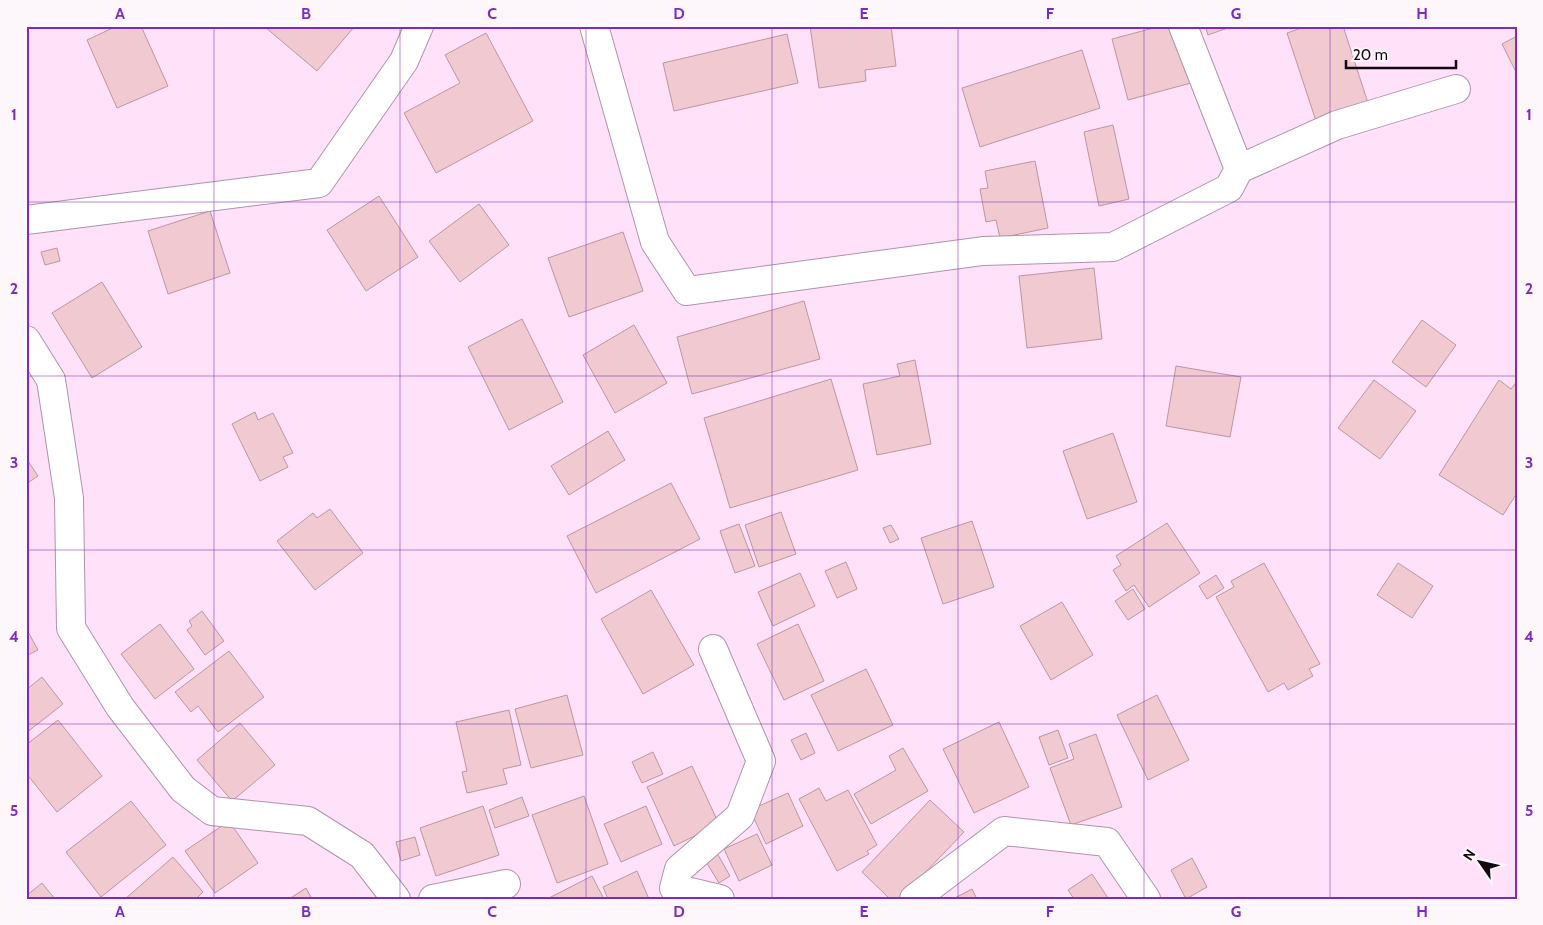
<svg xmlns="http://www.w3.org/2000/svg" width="1543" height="925" font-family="Cabin,sans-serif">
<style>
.building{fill:#f1c9d0;stroke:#bd969e}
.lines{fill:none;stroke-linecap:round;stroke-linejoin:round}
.minor-casing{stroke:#af93aa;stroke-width:30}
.minor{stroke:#fff;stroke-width:28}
.grid{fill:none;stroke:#7b2cbf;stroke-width:1;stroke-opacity:0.55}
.neatline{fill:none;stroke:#7b2cbf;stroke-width:2}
.grid-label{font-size:16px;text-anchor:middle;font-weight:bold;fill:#7b2cbf}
</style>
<rect width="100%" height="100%" fill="#ffe1fa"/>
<path class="building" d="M 117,26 L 141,26 L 168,86 L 117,108 L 87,40 Z
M 352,26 L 354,27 L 317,71 L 265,27 Z
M 810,26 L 891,26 L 896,66 L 865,70 L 866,81 L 819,88 Z
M 1161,26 L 1171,26 L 1176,48 L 1182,46 L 1191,83 L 1128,100 L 1112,39 Z
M 1205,26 L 1233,26 L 1208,35 Z
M 1307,26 L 1343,26 L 1368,103 L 1316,121 L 1287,33 Z
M 486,33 L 533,121 L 436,173 L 404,113 L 460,83 L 445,55 Z
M 787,34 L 798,83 L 674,111 L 663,63 Z
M 1517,36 L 1517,74 L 1502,44 Z
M 1082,50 L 1100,108 L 980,147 L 962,88 Z
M 1113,125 L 1129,199 L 1099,206 L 1084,132 Z
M 1035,161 L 1048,228 L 1000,238 L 996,220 L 986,222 L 980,189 L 988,188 L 985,171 Z
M 379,196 L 418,257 L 366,291 L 327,230 Z
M 479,204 L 509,245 L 460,282 L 429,241 Z
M 210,211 L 230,273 L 168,294 L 148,231 Z
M 623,232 L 643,291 L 569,317 L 548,258 Z
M 57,248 L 60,261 L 45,265 L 41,252 Z
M 1094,268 L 1102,339 L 1027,348 L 1019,276 Z
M 102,282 L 142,347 L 92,378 L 52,313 Z
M 804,301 L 820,359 L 692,394 L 677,337 Z
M 522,319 L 563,402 L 509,430 L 468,347 Z
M 1422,320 L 1456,345 L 1426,387 L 1392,362 Z
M 634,325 L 667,383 L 615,413 L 583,355 Z
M 915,360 L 931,444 L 877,455 L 863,384 L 900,376 L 897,364 Z
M 1176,366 L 1241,377 L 1230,437 L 1166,426 Z
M 831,379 L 858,470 L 730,508 L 704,418 Z
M 1374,380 L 1416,411 L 1380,459 L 1338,428 Z
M 1499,380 L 1511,389 L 1517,381 L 1517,493 L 1503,515 L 1439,475 Z
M 255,412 L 258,420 L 273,413 L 293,453 L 283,457 L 288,467 L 260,481 L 232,424 Z
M 608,431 L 625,460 L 569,495 L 551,466 Z
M 1113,433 L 1137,502 L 1087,519 L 1063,451 Z
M 26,458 L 38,476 L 26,484 Z
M 671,483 L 700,539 L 596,593 L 567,536 Z
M 330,509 L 363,553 L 315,590 L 277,541 L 313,513 L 317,518 Z
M 781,512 L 796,554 L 759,567 L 745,525 Z
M 972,521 L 994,587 L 943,604 L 921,538 Z
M 1167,523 L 1200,573 L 1149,607 L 1134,585 L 1126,591 L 1113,570 L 1121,565 L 1116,556 Z
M 739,524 L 755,566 L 735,573 L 720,531 Z
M 891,525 L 899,539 L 890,543 L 883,528 Z
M 846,562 L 857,589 L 837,598 L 825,571 Z
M 1264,563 L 1320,664 L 1309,669 L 1313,676 L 1288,690 L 1284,683 L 1268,692 L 1216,597 L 1234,587 L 1231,581 Z
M 1398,563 L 1433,586 L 1412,618 L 1377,595 Z
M 800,573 L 815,606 L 773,626 L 758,592 Z
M 1216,575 L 1224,588 L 1207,599 L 1199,586 Z
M 1133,589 L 1145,609 L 1128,620 L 1115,601 Z
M 651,590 L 694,665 L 643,694 L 601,619 Z
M 1062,602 L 1093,655 L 1051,680 L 1020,626 Z
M 202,611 L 224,641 L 205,655 L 187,630 L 192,626 L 189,621 Z
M 160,624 L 194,669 L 155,699 L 121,654 Z
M 798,624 L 824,681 L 784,700 L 757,644 Z
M 26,628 L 38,650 L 26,656 Z
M 229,651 L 264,697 L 218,732 L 198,706 L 191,712 L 175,692 Z
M 866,669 L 893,725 L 838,751 L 811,695 Z
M 42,677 L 63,704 L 26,733 L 26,690 Z
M 567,695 L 583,755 L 531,768 L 515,709 Z
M 1157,695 L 1189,760 L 1148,780 L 1117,715 Z
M 509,710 L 521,765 L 503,769 L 507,784 L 467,793 L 462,772 L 467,771 L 456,722 Z
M 58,720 L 102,776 L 57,812 L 26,773 L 26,745 Z
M 999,722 L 1029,787 L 974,813 L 943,749 Z
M 240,723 L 275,765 L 232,801 L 197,760 Z
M 1058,730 L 1068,758 L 1049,765 L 1039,737 Z
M 806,733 L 815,753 L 801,760 L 791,740 Z
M 1096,734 L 1122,807 L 1071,825 L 1050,768 L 1074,759 L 1069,744 Z
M 903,748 L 928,791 L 871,824 L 854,794 L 896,770 L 889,756 Z
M 653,752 L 663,774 L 642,783 L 632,762 Z
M 692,766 L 719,824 L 674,846 L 647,787 Z
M 819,788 L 826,801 L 848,790 L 877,845 L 867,851 L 869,854 L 837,871 L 799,799 Z
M 788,793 L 803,826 L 766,844 L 750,810 Z
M 584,796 L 608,864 L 557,883 L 532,815 Z
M 522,797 L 529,816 L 495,828 L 489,810 Z
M 930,800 L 964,832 L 900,899 L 890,899 L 862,872 Z
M 131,801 L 166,845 L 101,897 L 66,852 Z
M 483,806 L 499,855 L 436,876 L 420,828 Z
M 646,806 L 662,844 L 621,862 L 604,824 Z
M 229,821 L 258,863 L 215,893 L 185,851 Z
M 757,834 L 772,865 L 739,881 L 724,849 Z
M 415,837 L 420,855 L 401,861 L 396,842 Z
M 717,853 L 730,876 L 719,883 L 705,860 Z
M 173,857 L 203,892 L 196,899 L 125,899 Z
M 1192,858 L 1207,887 L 1186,899 L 1171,870 Z
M 637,871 L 649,899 L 608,899 L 603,887 Z
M 1092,874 L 1108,898 L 1074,899 L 1068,890 Z
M 592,876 L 604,899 L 547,899 Z
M 42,883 L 55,899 L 26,899 L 26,896 Z
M 306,888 L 312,899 L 289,899 Z
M 972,889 L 977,899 L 953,899 Z"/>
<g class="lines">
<g class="minor-casing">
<path id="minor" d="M 594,26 L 655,242 L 687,291 L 983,251 L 1113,247 L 1229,188 L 1239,169 L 1183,26
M 1239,169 L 1337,125 L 1456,89
M 26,220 L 319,183 L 404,61 L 419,26
M 26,340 L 51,380 L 69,498 L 71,628 L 120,707 L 183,789 L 212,811 L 308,821 L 362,855 L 396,899
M 713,649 L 761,761 L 740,816 L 679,869 L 674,888 L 720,899
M 433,899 L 506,884
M 914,899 L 1004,831 L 1107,842 L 1146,899"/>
</g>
<use href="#minor" class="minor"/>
</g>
<path class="grid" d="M 214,26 L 214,899M 400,26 L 400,899M 586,26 L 586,899M 772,26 L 772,899M 958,26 L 958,899M 1144,26 L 1144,899M 1330,26 L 1330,899M 26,202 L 1517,202M 26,376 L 1517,376M 26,550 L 1517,550M 26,724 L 1517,724"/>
<rect width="1543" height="925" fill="none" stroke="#fdf7fc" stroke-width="55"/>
<g transform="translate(1480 862) rotate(304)" stroke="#fdf7fc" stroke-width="4" paint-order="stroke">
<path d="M0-4L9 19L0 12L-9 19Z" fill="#120911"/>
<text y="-8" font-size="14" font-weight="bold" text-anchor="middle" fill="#120911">N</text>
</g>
<path d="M1346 60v8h110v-8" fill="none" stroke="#120911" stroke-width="2.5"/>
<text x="1353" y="60" font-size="15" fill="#120911" stroke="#fdf7fc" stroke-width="4" paint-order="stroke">20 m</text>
<rect x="28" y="28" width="1488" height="870" class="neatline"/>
<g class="grid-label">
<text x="120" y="19">A</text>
<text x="306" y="19">B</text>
<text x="492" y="19">C</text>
<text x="679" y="19">D</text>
<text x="864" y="19">E</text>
<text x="1050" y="19">F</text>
<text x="1236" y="19">G</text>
<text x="1422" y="19">H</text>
<text x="14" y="120">1</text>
<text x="1529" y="120">1</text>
<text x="14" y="294">2</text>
<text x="1529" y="294">2</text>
<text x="14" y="468">3</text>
<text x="1529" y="468">3</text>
<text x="14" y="642">4</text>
<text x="1529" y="642">4</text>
<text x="14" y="816">5</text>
<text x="1529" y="816">5</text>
<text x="120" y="917">A</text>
<text x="306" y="917">B</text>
<text x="492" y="917">C</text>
<text x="679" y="917">D</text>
<text x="864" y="917">E</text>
<text x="1050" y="917">F</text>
<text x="1236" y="917">G</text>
<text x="1422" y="917">H</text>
</g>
</svg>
